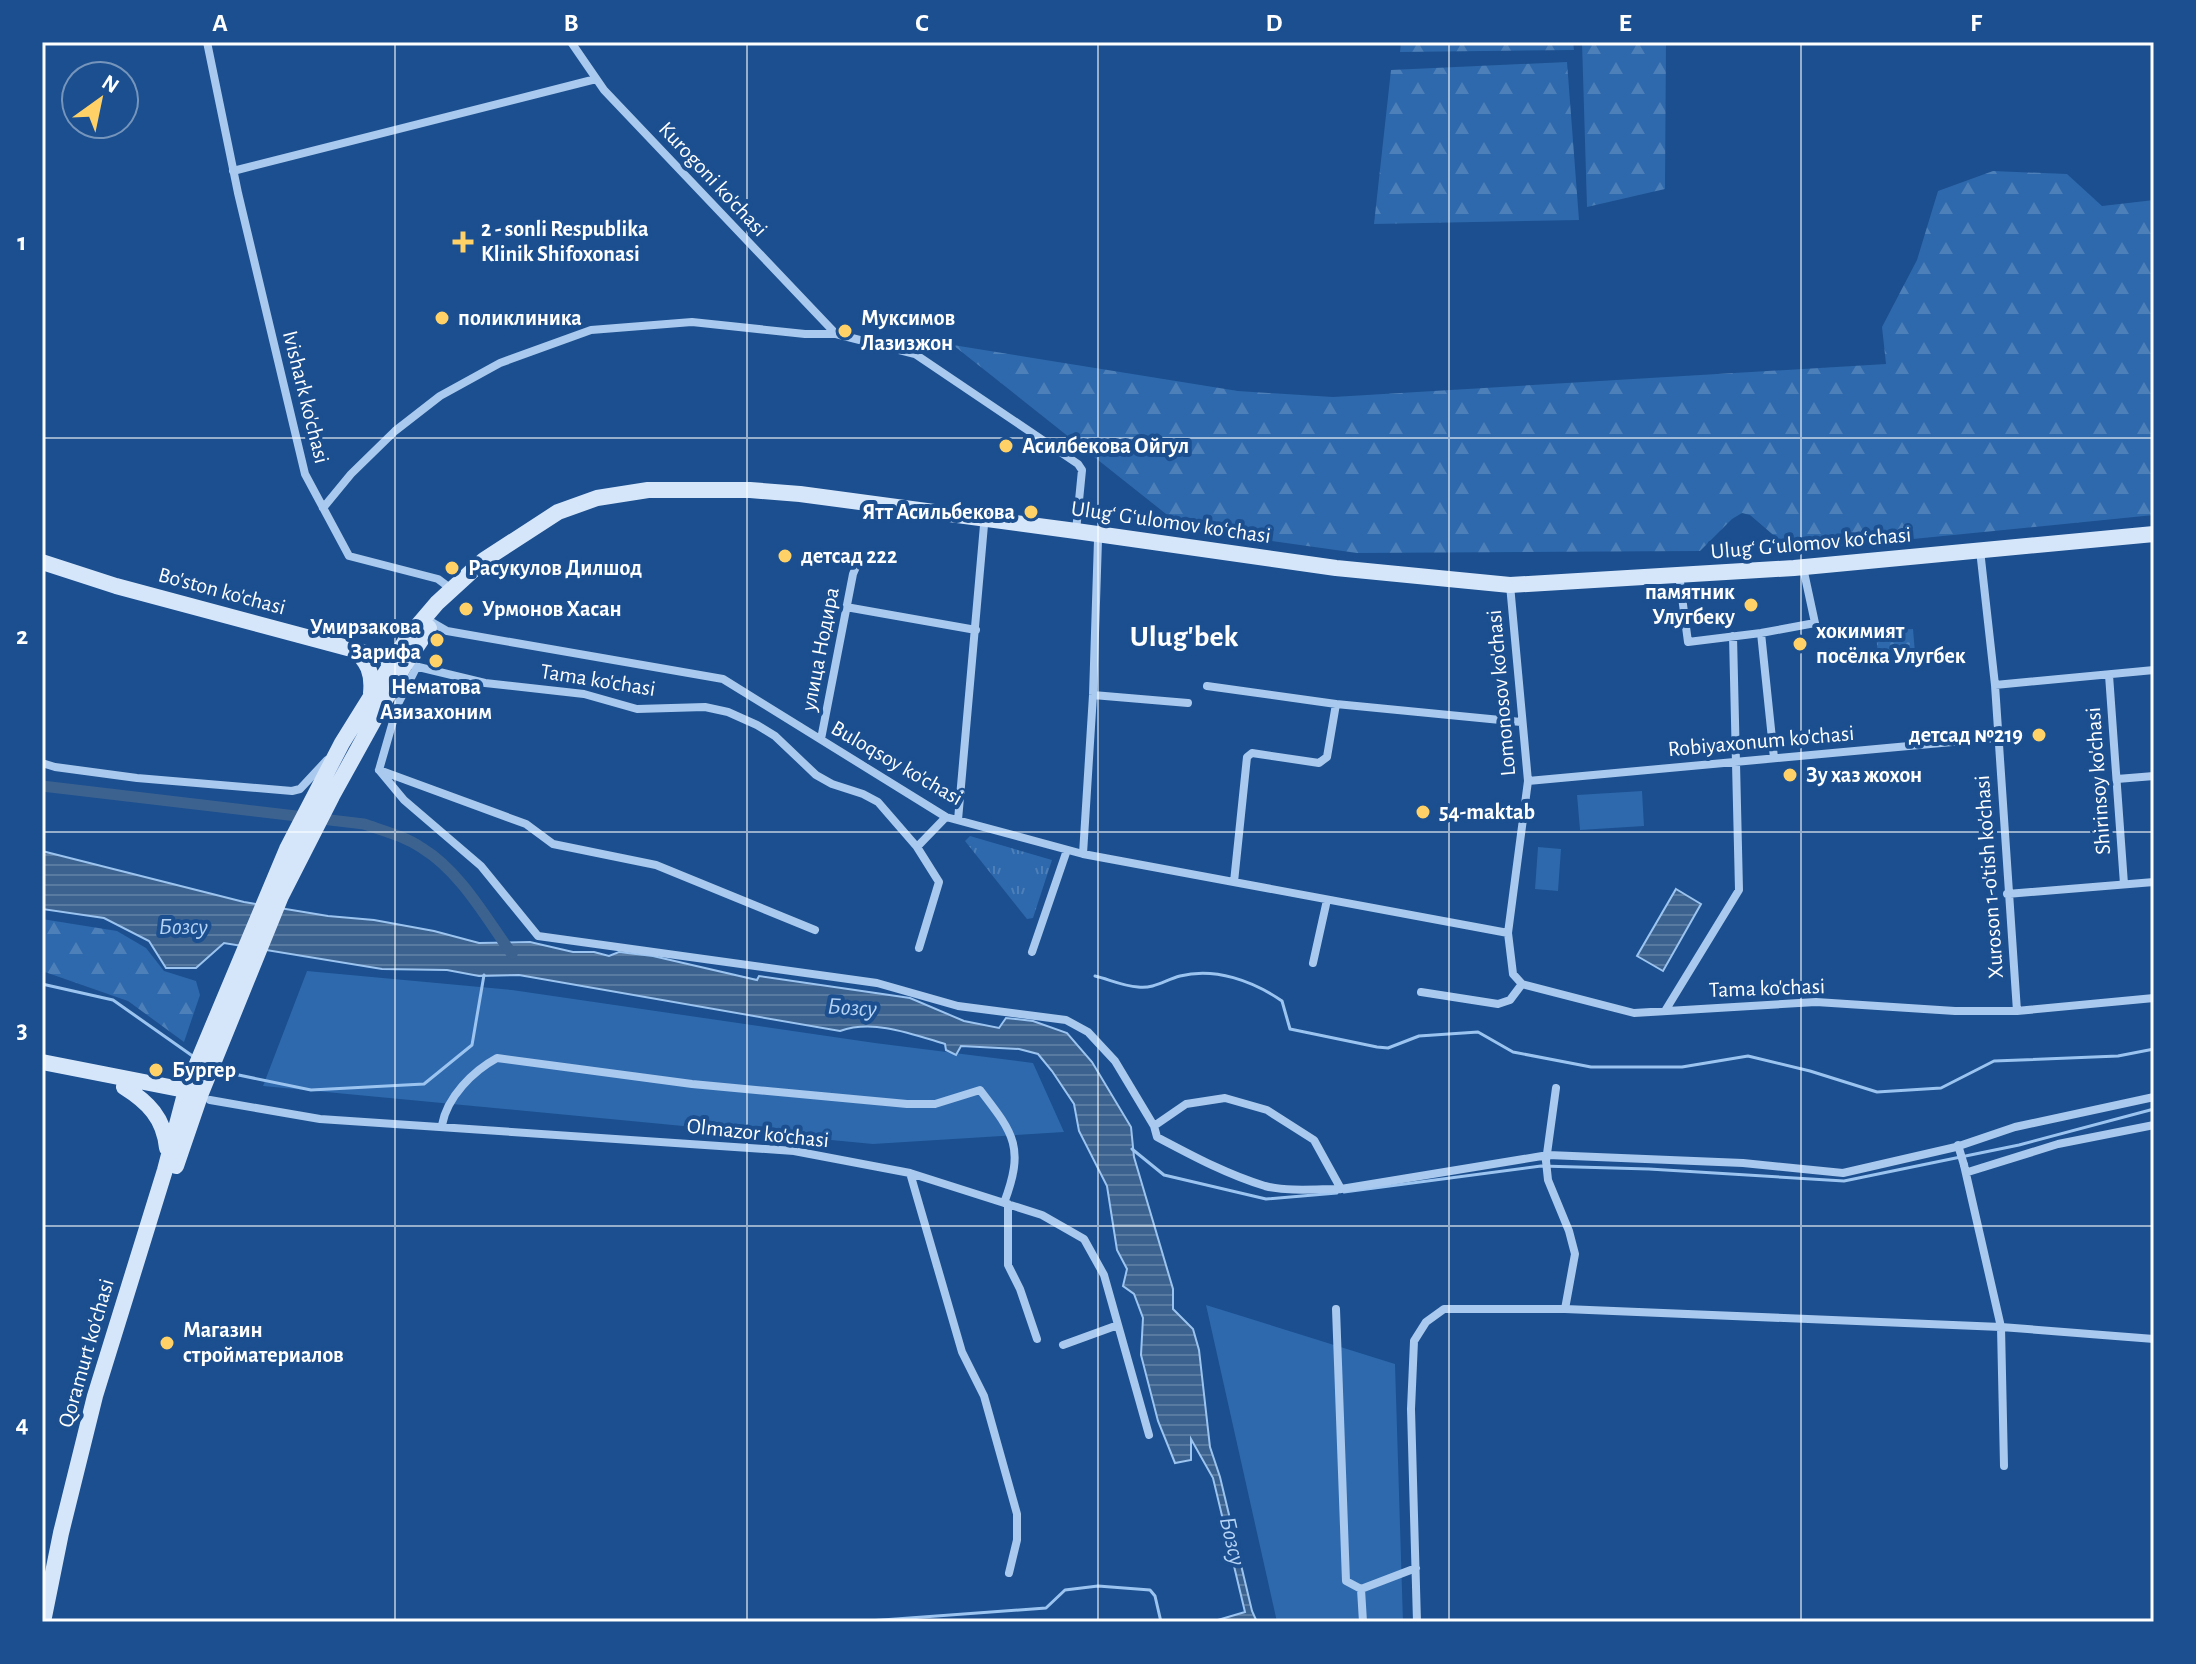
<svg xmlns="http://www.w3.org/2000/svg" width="2196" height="1664" font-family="'Alegreya Sans',sans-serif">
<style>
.grass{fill:url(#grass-tufts)}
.forest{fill:url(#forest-firs)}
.park{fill:url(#park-dots)}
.garden{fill:#2e69ad}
.water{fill:url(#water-rules);stroke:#9cc4f0;stroke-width:2}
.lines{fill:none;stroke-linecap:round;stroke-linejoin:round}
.stream{stroke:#9cc4f0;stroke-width:3}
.canal{stroke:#3c6290;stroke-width:11}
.minor{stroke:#a9c9ee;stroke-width:8}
.secondary{stroke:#d6e6fa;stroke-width:16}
.minor-bridge{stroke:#a9c9ee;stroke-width:8}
.grid{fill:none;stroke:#fff;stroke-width:2;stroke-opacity:0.55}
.poi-dot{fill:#ffd166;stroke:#1b4f8f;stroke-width:3}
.labels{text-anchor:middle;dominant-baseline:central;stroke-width:8;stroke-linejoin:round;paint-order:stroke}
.street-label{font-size:22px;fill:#fff;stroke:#1b4f8f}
.poi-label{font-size:22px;font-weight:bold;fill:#fff;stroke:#1b4f8f;text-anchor:start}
.water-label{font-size:24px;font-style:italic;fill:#b5d3f5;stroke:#1b4f8f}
.district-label{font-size:30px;font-weight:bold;fill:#fff;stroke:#1b4f8f}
.neatline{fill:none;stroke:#fff;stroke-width:3}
.grid-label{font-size:26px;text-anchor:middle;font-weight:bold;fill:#fff}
</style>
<defs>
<pattern id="grass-tufts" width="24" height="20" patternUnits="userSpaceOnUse" patternTransform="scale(2)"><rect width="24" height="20" fill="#2e69ad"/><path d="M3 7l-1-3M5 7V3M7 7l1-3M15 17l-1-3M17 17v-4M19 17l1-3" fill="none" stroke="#4d80b9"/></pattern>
<pattern id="forest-firs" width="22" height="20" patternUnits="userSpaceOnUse" patternTransform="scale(2)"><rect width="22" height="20" fill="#2e69ad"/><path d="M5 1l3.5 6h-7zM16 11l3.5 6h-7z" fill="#4d80b9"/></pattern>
<pattern id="park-dots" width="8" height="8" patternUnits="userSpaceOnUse" patternTransform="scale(2)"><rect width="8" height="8" fill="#2e69ad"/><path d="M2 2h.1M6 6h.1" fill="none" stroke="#4d80b9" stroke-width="1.8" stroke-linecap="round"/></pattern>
<pattern id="water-rules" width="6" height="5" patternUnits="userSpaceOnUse" patternTransform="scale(2)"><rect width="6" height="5" fill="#3c6290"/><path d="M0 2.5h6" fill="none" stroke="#597aa1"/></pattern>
</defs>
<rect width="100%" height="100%" fill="#1b4f8f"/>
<path class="grass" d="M 970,836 L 1052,860 L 1033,918 L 1027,919 L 965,841 Z"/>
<path class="forest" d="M 1401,42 L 1573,42 L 1574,50 L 1400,52 Z
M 1582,42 L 1666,42 L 1665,189 L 1587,207 Z
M 1567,62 L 1579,220 L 1374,224 L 1391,70 Z
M 1993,171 L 2067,174 L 2102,206 L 2154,200 L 2154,515 L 1792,551 L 1750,515 L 1742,513 L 1732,519 L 1700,551 L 1357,553 L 1185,529 L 953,345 L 1238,391 L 1333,397 L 1886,364 L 1882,327 L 1917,260 L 1938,191 Z
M 42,919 L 117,931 L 146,948 L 164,971 L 196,981 L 200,995 L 184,1042 L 128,1001 L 42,971 Z"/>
<path class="park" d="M 1913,629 L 1915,653 L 1878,656 L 1876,632 Z"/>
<path class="garden" d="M 1642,791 L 1644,826 L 1580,830 L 1577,795 Z
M 1538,847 L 1561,849 L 1558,891 L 1535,889 Z
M 307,971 L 512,990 L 875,1043 L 1033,1063 L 1064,1132 L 873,1144 L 263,1086 Z
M 1206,1305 L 1395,1364 L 1403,1622 L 1277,1622 Z"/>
<path class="water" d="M 42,851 L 244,902 L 328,916 L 374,920 L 434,931 L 479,943 L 530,942 L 573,952 L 594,952 L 609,956 L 619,952 L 653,956 L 757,980 L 759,976 L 910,998 L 964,1021 L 999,1028 L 1006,1018 L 1033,1021 L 1067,1033 L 1092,1062 L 1131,1127 L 1134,1157 L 1173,1289 L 1173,1309 L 1193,1329 L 1199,1350 L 1210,1447 L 1220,1477 L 1252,1611 L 1257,1622 L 1211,1622 L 1245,1612 L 1213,1478 L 1191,1439 L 1191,1460 L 1175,1463 L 1158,1421 L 1141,1355 L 1143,1318 L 1134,1294 L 1123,1286 L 1127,1269 L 1117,1250 L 1107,1186 L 1079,1131 L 1074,1104 L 1052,1071 L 1038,1054 L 1019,1049 L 961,1046 L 956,1055 L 946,1050 L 945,1044 C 912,1034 874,1019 840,1031 L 519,975 L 479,976 L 447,970 L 382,969 L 224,943 L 196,968 L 166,968 L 149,941 L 104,918 L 42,909 Z
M 1676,889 L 1701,904 L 1663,971 L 1637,956 Z"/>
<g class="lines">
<path class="stream" d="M 1095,976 C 1108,979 1123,986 1138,987 C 1154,989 1165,980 1180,976 C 1215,967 1253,981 1282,1001 L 1290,1029 L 1377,1047 L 1388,1048 L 1419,1036 L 1478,1032 L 1513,1052 L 1591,1067 L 1682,1067 L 1748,1056 L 1810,1071 L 1877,1092 L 1941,1088 L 1994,1061 L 2118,1056 L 2154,1049
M 42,984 L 113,1000 L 194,1057
M 219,1068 L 229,1073 L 311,1090 L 424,1084 L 472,1045 L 484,975
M 1132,1149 L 1164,1175 L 1266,1199 L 1337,1193
M 1344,1192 L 1541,1166 L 1649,1169 L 1844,1181 L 2019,1145 L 2154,1109
M 855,1622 L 1046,1608 L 1065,1590 L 1098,1586 L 1150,1590 L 1155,1596 L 1161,1622"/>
<path class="canal" d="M 42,786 L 364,824 C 384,831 404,836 422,848 C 461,872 486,918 512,954"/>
<path class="minor" d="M 207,42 L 238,193 L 305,474 L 349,556 L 438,579 L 454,591
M 571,42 L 604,90 L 836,334
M 233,171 L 596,79
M 323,508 L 351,474 L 395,431 L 440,396 L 500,363 L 591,330 L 692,322 L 805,334 L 836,334 L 915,354 L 1078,464 L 1082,470 L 1076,531
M 1980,550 L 1995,685 L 2017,1011
M 1680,582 L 1688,642 L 1761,633 L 1815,623 L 1804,572
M 1510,585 L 1528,781 L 1508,933 L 1513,974 L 1522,984
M 846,607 L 976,630
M 428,620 L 447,631 L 723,679 L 946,817 L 1083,854 L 1508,933
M 1761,633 L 1774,758
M 406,664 L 485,683 L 584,694 L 637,709 L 705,707 L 728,712 L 757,725 L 775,736 L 816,775 L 832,784 L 863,794 L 878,802 L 917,847 L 939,882 L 919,948
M 2109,675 L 2124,884
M 1995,685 L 2154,670
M 1207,686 L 1336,704 L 1521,722
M 1093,695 L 1188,703
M 821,739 L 853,574 L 856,567
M 42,763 L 55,767 L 137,778 L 292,791 L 300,789 L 327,760
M 379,770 L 404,800 L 481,866 L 538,936 L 877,983 L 958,1006 L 1066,1020 L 1088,1032 L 1115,1061 L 1154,1126 L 1157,1137 C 1193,1156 1226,1174 1265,1186 C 1289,1192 1317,1189 1341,1189 L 1548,1155 L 1743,1163 L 1843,1173 L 1956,1147 L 2015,1127 L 2154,1097
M 379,770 L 526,824 L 553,844 L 656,865 L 815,930
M 379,770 L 398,704 L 416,668
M 2117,779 L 2154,776
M 1528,781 L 1996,738
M 958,820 L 984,525
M 917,847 L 946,817
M 1083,854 L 1093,695 L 1098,540
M 1234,882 L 1247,757 L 1252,753 L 1319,763 L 1327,757 L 1336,704
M 2007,894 L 2154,882
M 1032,952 L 1067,850
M 1313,963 L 1327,900
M 1522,984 L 1634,1013 L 1816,1002 L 1955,1011 L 2017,1011 L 2154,998
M 1421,992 L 1498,1004 L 1510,1000 L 1522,984
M 1665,1011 L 1739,890 L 1733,636
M 1556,1088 L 1546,1161 L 1548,1180 L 1569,1231 L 1575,1254 L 1565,1309
M 210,1100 L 320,1119 L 794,1151 L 910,1173 L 1042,1215 L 1084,1239 L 1104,1275 L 1149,1435
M 442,1125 C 447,1097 473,1071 497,1058 L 692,1084 L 907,1104 L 935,1104 L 980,1090 C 1014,1134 1025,1147 1004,1203
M 1154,1126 L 1186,1104 L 1225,1098 L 1267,1110 L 1314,1140 L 1341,1189
M 1964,1165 L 2001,1327 L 2004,1466
M 1968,1172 L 2058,1144 L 2154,1125
M 910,1173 L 962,1352 L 984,1396 L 1017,1514 L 1017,1540 L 1009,1573
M 1008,1204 L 1008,1265 L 1020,1289 L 1037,1339
M 1336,1309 L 1346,1581 L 1361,1589 L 1416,1568
M 1063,1345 L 1118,1325
M 1361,1589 L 1363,1622
M 1417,1622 L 1411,1409 L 1414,1341 L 1426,1322 L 1444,1309 L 1565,1309 L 2001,1327 L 2154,1339"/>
<path class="secondary" d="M 42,562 L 116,586 L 400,662
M 353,649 C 368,661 373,674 371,693
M 42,1062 L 195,1092
M 124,1087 C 148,1102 164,1118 167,1148
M 176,1166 L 201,1093 L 281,896 L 332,796 L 405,664 L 429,628
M 43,1622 L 61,1533 L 95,1396 L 165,1170 L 186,1090 L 287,849 L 342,743 L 408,637 L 437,603 L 484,560 L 558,512 L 597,498 L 648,490 L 750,490 L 800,494 L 1076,531 L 1336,568 L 1510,585 L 1794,568 L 2154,534"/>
<path class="minor-bridge" d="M 1958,1145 L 1964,1165"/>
</g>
<path class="grid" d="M 395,42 L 395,1622M 747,42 L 747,1622M 1098,42 L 1098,1622M 1449,42 L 1449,1622M 1801,42 L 1801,1622M 42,438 L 2154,438M 42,832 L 2154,832M 42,1226 L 2154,1226"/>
<g class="poi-dot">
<path d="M459 230h8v8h8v8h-8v8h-8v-8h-8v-8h8z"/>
<circle cx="442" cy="318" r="8"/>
<circle cx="845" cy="331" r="8"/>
<circle cx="1006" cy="446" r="8"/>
<circle cx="1031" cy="512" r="8"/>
<circle cx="785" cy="556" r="8"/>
<circle cx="452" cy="568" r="8"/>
<circle cx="1751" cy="605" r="8"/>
<circle cx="466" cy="609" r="8"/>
<circle cx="437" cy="640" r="8"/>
<circle cx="1800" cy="644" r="8"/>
<circle cx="436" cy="661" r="8"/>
<circle cx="2039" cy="735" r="8"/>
<circle cx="1790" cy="775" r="8"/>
<circle cx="1423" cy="812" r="8"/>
<circle cx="156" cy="1070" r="8"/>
<circle cx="167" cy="1343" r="8"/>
</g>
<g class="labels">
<g class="street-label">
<text transform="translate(713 179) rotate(47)">Kurogoni ko'chasi</text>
<text transform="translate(306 397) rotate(76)">Ivishark ko'chasi</text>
<text transform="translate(1171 522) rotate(8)">Ulugʻ Gʻulomov koʻchasi</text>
<text transform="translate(1811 543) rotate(-5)">Ulugʻ Gʻulomov koʻchasi</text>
<text transform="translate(222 591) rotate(15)">Bo'ston ko'chasi</text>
<text transform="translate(820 649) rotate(-79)">улица Нодира</text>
<text transform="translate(598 680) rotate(9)">Tama ko'chasi</text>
<text transform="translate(1501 693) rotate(-95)">Lomonosov ko'chasi</text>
<text transform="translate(1761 741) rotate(-5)">Robiyaxonum ko'chasi</text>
<text transform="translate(897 763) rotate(30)">Buloqsoy ko'chasi</text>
<text transform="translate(2098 781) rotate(-94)">Shirinsoy ko'chasi</text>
<text transform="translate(1989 877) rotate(-94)">Хuroson 1-o'tish ko'chasi</text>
<text transform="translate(1767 988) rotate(-2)">Tama ko'chasi</text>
<text transform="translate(758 1133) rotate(6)">Olmazor ko'chasi</text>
<text transform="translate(86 1353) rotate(-74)">Qoramurt ko'chasi</text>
</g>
<g class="poi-label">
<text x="481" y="229">2 - sonli Respublika<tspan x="481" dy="25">Klinik Shifoxonasi</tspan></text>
<text x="458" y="318">поликлиника</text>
<text x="861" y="318">Муксимов<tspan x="861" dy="25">Лазизжон</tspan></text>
<text x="1022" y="446">Асилбекова Ойгул</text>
<text x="1015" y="512" text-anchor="end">Ятт Асильбекова</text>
<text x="801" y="556">детсад 222</text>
<text x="468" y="568">Расукулов Дилшод</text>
<text x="1735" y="592" text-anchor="end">памятник<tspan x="1735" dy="25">Улугбеку</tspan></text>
<text x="482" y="609">Урмонов Хасан</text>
<text x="421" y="627" text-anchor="end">Умирзакова<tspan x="421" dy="25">Зарифа</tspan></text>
<text x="1816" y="631">хокимият<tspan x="1816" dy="25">посёлка Улугбек</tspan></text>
<text x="436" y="687" text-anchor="middle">Нематова<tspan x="436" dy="25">Азизахоним</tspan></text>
<text x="2023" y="735" text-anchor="end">детсад №219</text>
<text x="1806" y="775">Зу хаз жохон</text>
<text x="1439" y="812">54-maktab</text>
<text x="172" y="1070">Бургер</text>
<text x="183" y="1330">Магазин<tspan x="183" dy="25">стройматериалов</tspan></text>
</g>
<g class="water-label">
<text x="183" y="927">Бозсу</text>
<text transform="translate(852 1008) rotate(4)">Бозсу</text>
<text transform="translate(1232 1541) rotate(77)">Бозсу</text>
</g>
<g class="district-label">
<text x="1184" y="637">Ulug'bek</text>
</g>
</g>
<rect width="2196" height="1664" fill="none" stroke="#1b4f8f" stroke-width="88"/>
<g transform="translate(100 100) rotate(33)"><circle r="38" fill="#1b4f8f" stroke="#7695bc" stroke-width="2"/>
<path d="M0-6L14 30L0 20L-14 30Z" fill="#ffd166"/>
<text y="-12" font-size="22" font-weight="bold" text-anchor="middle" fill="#ffffff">N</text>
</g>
<rect x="44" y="44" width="2108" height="1576" class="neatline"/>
<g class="grid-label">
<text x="220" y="31">A</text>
<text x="571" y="31">B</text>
<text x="922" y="31">C</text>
<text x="1274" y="31">D</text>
<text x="1625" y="31">E</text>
<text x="1976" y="31">F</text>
<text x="22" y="250">1</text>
<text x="22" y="644">2</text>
<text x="22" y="1038">3</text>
<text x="22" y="1432">4</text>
</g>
</svg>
